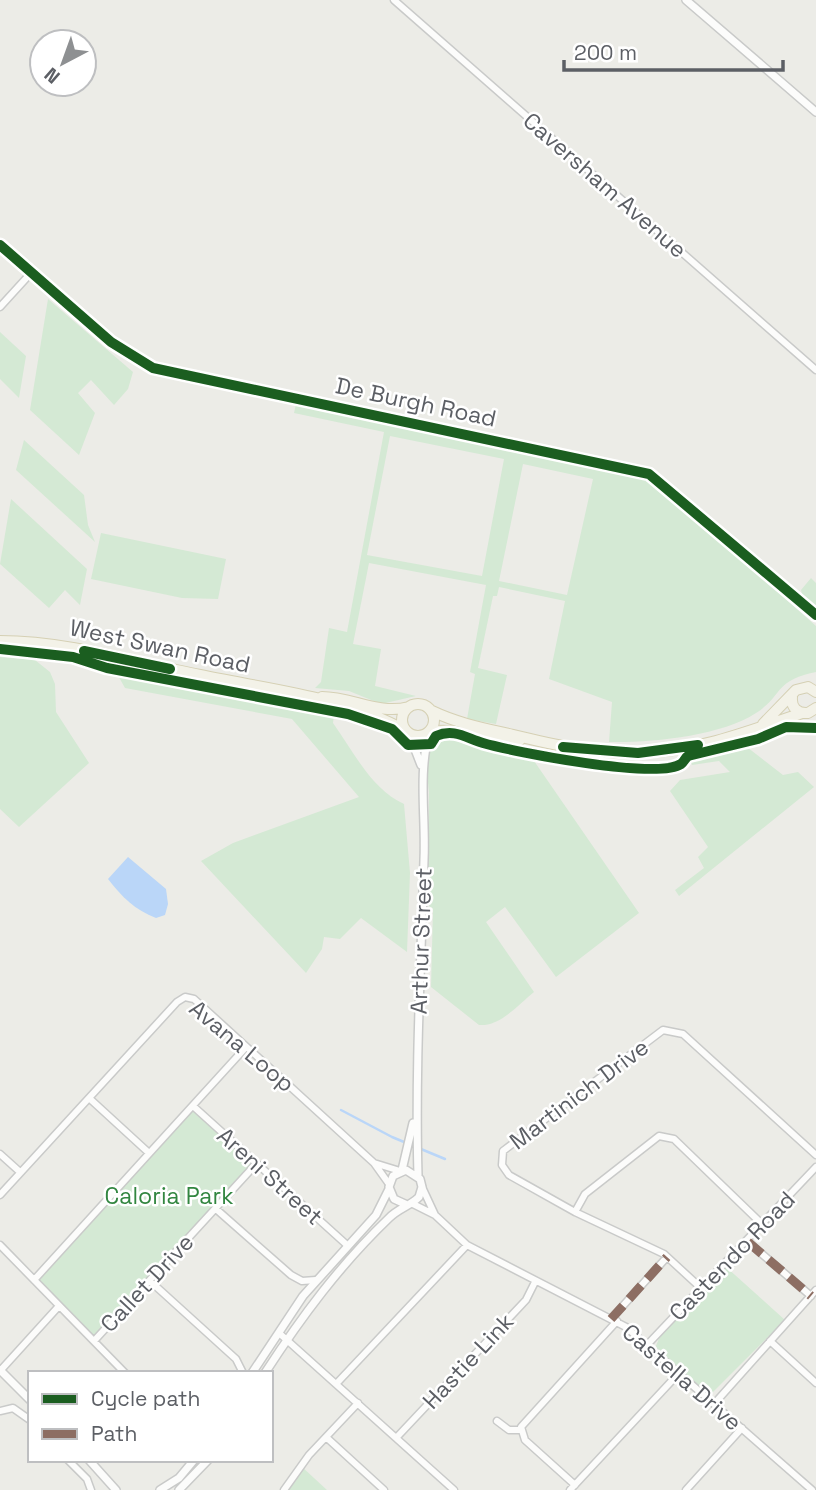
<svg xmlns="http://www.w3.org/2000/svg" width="816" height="1490" font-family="'Space Grotesk',sans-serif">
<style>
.green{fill:#d4e9d4;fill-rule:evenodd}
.water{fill:#bad6f8}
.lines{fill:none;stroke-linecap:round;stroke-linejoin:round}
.stream{stroke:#bad6f8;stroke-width:2.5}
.minor-casing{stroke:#c9cac9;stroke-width:9}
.tertiary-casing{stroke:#c9cac9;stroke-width:10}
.primary-casing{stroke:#d5d0b4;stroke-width:12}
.minor{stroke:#fcfcfb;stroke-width:6}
.tertiary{stroke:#fcfcfb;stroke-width:7}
.primary{stroke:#f3f2e8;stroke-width:10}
.quiet{stroke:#8d6e63;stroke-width:9;stroke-dasharray:18 9;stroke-linecap:butt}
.cycleway-casing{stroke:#fff;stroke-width:15}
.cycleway{stroke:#1b5e20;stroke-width:10}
.labels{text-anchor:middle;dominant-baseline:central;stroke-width:5;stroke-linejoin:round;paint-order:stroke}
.street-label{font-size:23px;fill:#5c5f65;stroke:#fff}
.park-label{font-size:23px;fill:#328640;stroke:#fff}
</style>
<rect width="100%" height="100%" fill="#ecece7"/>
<path class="green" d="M 48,299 L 133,372 L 128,389 L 114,405 L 91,380 L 78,393 L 95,413 L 79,455 L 30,410 Z
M 0,332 L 26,356 L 19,398 L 0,379 Z
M 296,404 L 646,478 L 664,490 L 816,626 L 816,672 C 773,681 784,695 756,713 C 721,736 651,743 609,742 L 612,702 L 549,679 L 565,601 L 499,587 L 497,596 L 493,596 L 478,668 L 507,675 L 496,724 L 467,719 L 475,674 L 470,672 L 486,585 L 369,563 L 353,644 L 381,649 L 375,686 L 416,696 L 381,704 L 349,691 L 315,688 L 321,682 L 329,628 L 347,632 L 384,432 L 294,413 ZM 390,436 L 504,459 L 482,576 L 367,555 ZM 523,464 L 593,479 L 567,595 L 499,581 Z
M 24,440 L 84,495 L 88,525 L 95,542 L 16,470 Z
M 11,499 L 87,569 L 80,605 L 65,590 L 49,608 L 0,564 Z
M 101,533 L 226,559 L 218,599 L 182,598 L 91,579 Z
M 811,578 L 816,583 L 816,610 L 803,598 L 801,590 Z
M 0,657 L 35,660 L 50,672 L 55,684 L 56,712 L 89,763 L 19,827 L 0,809 Z
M 116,672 L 334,715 L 333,723 C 353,751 372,790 404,804 L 410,873 L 407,952 L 361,918 L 340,939 L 324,937 L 322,949 L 306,973 L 201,861 L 233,843 L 359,797 L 292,719 L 125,688 Z
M 443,736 C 470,739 505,750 532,758 L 639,913 L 556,977 L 505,907 L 486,922 L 534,992 C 519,1004 500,1027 479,1025 L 431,987 L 433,909 L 429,906 L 428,898 L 429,792 L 426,763 L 430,748 Z
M 743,744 L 783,775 L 798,772 L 814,787 L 679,896 L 675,890 L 704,868 L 698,857 L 708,847 L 670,791 L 680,780 L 730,772 L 719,761 L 692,765 L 689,757 Z
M 193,1106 L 256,1164 L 94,1341 L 34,1280 Z
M 725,1266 L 785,1320 L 712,1393 L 705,1392 L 658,1352 L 656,1346 L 660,1336 Z
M 301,1466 L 327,1490 L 284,1490 Z"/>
<path class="water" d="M 128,857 L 166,889 L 168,904 L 165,915 L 156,918 C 135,910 122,897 108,879 Z"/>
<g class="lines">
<path class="stream" d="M 341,1110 L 392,1137 L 445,1159"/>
<g class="minor-casing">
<path id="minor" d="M 394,0 L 816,370
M 0,245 L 111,342 L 153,368 L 649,474 L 816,615
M 0,307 L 31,273
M 89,1098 L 149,1153
M 193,1106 L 347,1245
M 0,1154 L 20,1172
M 374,1163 L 400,1171
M 422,1187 L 435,1215 L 467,1245 L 626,1327 L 812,1490
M 0,1195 L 177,1002 L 185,997 L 194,999 L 374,1163 L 389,1184
M 411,1203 L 435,1215
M 216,1209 L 291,1275 L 302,1281 L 316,1280
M 575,1212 L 585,1194 L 659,1136 L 674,1139 L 763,1225
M 748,1242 L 811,1296
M 0,1245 L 125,1373
M 34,1280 L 246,1047
M 150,1281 L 236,1359 L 243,1373
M 702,1289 L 664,1254 L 575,1212 L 509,1175 L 502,1165 L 503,1151 L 663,1030 L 683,1034 L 816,1155
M 611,1319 L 667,1257
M 279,1333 L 454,1490
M 94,1341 L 256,1164
M 770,1341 L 816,1383
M 647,1345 L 816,1167
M 0,1371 L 59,1306
M 337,1383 L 467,1245
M 714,1404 L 816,1290
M 0,1411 L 13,1408 L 30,1420
M 497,1421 L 509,1430 L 520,1430
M 326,1437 L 384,1490
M 397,1437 L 526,1300 L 535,1282
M 68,1460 L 87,1479 L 91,1490
M 575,1485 L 525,1440 L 521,1427 L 617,1321
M 284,1490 L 309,1455 L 358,1403
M 570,1490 L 679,1373
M 686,1490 L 742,1428"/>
</g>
<g class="tertiary-casing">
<path id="tertiary" d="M 686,0 L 816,112
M 409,734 L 421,765
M 402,1170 L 413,1123
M 418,1175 C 415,1070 421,965 424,860 C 426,817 418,775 429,733
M 0,1370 L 30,1400
M 252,1373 L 303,1296 L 376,1215 L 389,1189
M 265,1373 C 302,1316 340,1265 389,1218 C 399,1208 410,1206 419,1197 L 422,1187 L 420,1179 L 406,1170 L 393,1176 L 389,1187 L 394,1199 L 405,1204
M 89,1460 L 116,1490
M 160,1490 L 179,1478 L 194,1460
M 179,1490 L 208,1460"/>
</g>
<g class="primary-casing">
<path id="primary" d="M 0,641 C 67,641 135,662 200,675 C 267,689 346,697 406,731
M 322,697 C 352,697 378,715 409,707
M 792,697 C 791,707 797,714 808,713 L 816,708
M402 720a16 16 0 1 1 32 0a16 16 0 1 1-32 0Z
M 432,711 C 457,723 482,728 509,734 C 551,744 592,754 636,753 C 693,753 749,731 802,713
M 763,724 L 796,690 L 808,687 L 816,692
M 430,732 C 464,726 487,745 520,740"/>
</g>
<use href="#minor" class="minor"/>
<use href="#tertiary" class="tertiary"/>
<use href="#primary" class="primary"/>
<path class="quiet" d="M 748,1242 L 811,1296
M 611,1319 L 667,1257"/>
<g class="cycleway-casing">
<path id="cycleway" d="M 0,245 L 111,342 L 153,368 L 649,474 L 816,615
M 0,649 L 73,657 L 107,668 L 348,714 L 392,729 L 408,745 L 431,744 L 436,736 C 454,728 466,738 483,743 C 514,752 657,780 681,764 C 684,762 685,758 688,756 L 758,739 L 786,727 L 816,728
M 84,651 L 170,669
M 563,747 L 638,753 L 698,745"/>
</g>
<use href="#cycleway" class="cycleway"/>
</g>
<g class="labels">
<g class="street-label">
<text transform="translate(605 185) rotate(41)">Caversham Avenue</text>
<text transform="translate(416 402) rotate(12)">De Burgh Road</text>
<text transform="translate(160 646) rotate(12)">West Swan Road</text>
<text transform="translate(421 941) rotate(-88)">Arthur Street</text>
<text transform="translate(242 1046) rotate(40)">Avana Loop</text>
<text transform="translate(579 1094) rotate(-37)">Martinich Drive</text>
<text transform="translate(270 1176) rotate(42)">Areni Street</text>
<text transform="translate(732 1256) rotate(-46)">Castendo Road</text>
<text transform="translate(147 1283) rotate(-47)">Callet Drive</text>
<text transform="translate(468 1361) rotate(-47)">Hastie Link</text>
<text transform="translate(682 1377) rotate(41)">Castella Drive</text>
</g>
<g class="park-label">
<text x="169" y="1196">Caloria Park</text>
</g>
</g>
<rect x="28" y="1371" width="245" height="91" fill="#ffffff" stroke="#bebfc1" stroke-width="2"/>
<rect x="42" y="1394" width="35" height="10" fill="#1b5e20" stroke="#bebfc1" stroke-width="2"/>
<text x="91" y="1406" font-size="21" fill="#5c5f65">Cycle path</text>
<rect x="42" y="1429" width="35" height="10" fill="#8d6e63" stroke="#bebfc1" stroke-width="2"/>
<text x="91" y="1441" font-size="21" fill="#5c5f65">Path</text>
<g transform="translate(63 63) rotate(221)"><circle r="33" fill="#ffffff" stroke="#bebfc1" stroke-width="2"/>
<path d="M0-5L12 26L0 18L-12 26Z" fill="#8e9092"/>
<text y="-10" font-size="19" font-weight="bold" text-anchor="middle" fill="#5c5f65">N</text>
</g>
<path d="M564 60v10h219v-10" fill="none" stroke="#5c5f65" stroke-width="3.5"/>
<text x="574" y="60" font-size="21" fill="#5c5f65" stroke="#ffffff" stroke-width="5" paint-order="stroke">200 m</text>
</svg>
